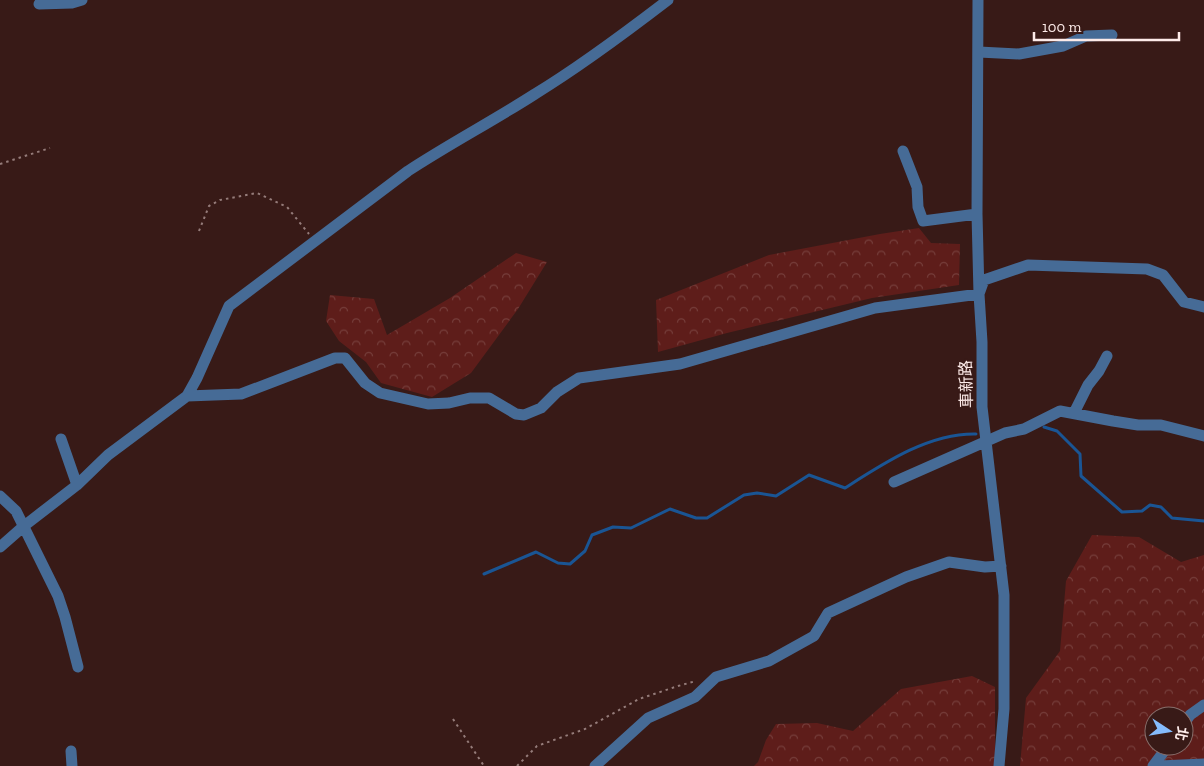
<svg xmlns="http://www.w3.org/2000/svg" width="1204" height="766" font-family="'Zilla Slab','Noto Sans TC',serif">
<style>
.forest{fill:url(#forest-crowns);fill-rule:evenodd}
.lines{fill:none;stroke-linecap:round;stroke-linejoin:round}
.stream{stroke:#1a5594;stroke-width:3}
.path{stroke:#957c7a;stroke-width:2;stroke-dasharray:2.5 4;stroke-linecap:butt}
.minor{stroke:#466b96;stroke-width:11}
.labels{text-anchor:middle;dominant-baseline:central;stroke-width:4;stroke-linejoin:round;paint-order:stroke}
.street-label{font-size:16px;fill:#fdebe9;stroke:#381a17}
</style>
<defs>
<pattern id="forest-crowns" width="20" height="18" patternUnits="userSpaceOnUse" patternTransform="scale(1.25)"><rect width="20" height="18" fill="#5e1d1a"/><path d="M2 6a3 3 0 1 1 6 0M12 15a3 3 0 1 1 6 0" fill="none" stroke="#763e3b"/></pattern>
</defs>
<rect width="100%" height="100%" fill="#381a17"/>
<path class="forest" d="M 919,228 L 931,243 L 960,244 L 959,285 L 872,298 L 727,333 L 658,352 L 656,300 L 769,255 L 880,234 Z
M 516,253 L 547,262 L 518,309 L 471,373 L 432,397 L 381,383 L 366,362 L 339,341 L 326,321 L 330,295 L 374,299 L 387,335 L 450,298 Z
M 1092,535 L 1139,537 L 1181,562 L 1204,555 L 1204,766 L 1020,766 L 1026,698 L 1060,651 L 1066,581 ZM 1154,716 L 1184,716 L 1184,746 L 1154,746 Z
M 972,676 L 995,687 L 995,766 L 754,766 L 758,762 L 766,740 L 776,724 L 817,723 L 853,731 L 901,689 Z"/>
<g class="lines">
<path class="stream" d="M 1044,427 L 1057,431 L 1080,454 L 1081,476 L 1122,512 L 1142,511 L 1150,505 L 1161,507 L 1172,518 L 1204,521
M 484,574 L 536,552 L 558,563 L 570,564 L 585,551 L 592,535 L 613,527 L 631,528 L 670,509 L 696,518 L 707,518 L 744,495 L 757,493 L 776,496 L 809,475 L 845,488 C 884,463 929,433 976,434"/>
<path class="path" d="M 0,164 L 50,148
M 199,231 L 209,206 L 220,200 L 257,193 L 287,207 L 309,234
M 453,719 L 484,766
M 517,766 L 537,746 L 585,729 L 639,699 L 678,686 L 696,681"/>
<path class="minor" d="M 978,0 L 977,214 L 979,294 L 982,342 L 982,407 L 1004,595 L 1004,709 L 999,766
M 39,4 L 72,3 L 82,0
M 979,52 L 1019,54 L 1063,46 L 1086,36 L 1112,35
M 903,151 L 917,187 L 918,207 L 923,221 L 977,214
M 187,396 L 241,394 L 335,358 L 345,358 L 365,383 L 380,393 L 428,404 L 449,403 L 470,398 L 489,398 L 516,414 L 524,415 L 541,408 L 557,392 L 579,378 L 680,364 L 875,308 L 979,294 L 984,280 L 1028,265 L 1147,269 L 1163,275 L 1184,302 L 1204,307
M 1074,413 L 1088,385 L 1099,371 L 1107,356
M 61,439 L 77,485
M 894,482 L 1005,433 L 1024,429 L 1060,411 L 1113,421 L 1138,425 L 1161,425 L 1204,436
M 0,496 L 16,511 L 58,596 L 65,617 L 78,667
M 0,547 L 24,526 L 77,485 L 108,455 L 187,396 L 197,378 L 229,306 L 408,171 C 449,144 493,121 535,94 C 581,66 625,33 668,0
M 1184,724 L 1190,715 L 1204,705
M 71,751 L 72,766
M 595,766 L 648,718 L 695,697 L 716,677 L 769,661 L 814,636 L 828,613 L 906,577 L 949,562 L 985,567 L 1001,566
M 1153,766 L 1168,746
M 1160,766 L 1204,764"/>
</g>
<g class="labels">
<g class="street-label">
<text transform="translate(966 384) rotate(-91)">車新路</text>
</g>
</g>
<g transform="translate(1169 731) rotate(102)"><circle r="24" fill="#381a17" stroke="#876e6b"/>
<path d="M0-4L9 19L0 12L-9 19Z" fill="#85bbfb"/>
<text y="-8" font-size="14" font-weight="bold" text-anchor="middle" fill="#fdebe9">北</text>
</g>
<path d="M1034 32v8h145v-8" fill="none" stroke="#fdebe9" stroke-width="2.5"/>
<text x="1042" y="32" font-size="15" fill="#fdebe9" stroke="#381a17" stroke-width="4" paint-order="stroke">100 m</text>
</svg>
